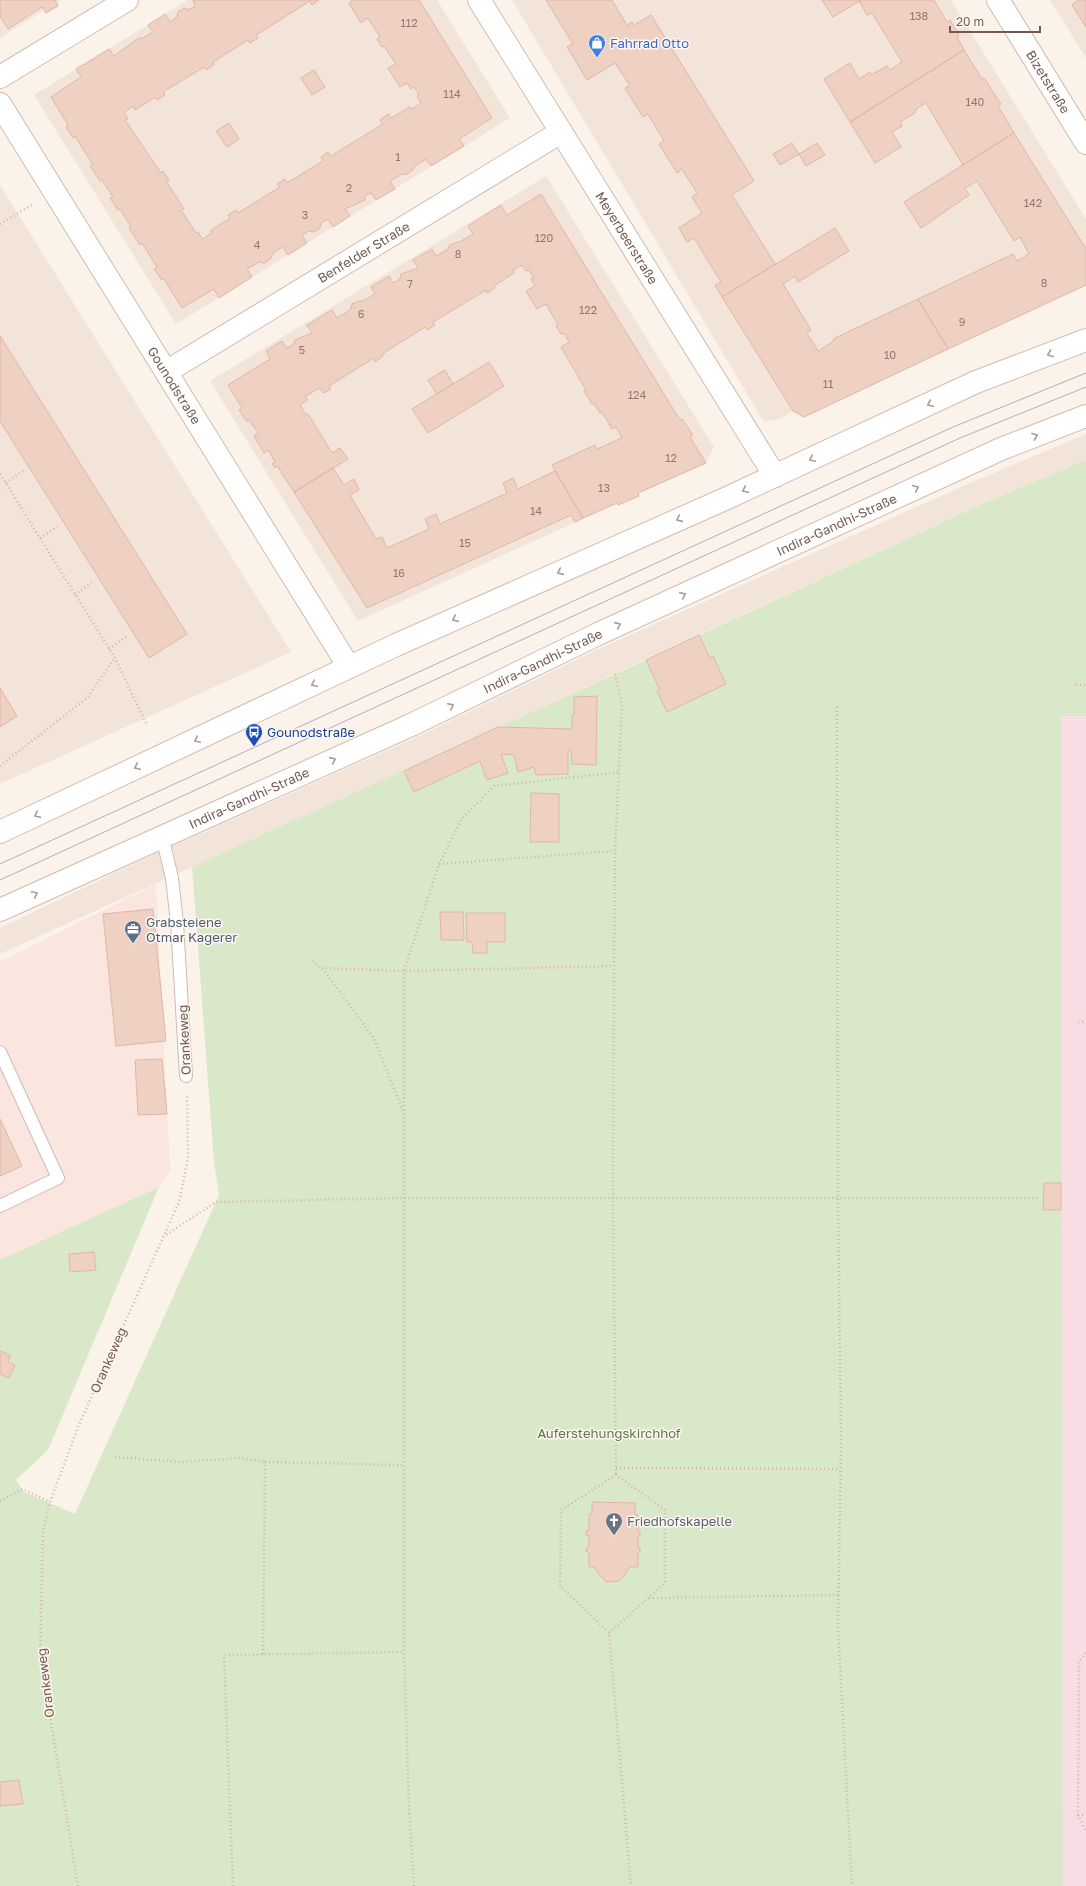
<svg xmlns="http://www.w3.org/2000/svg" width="1086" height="1886" font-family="'Golos Text',sans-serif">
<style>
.residential{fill:#f2e4d9}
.commercial{fill:#fae5df}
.medical{fill:#f8dee4}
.green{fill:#d9e8c9}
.building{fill:#efd1c4;stroke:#e0b6a5}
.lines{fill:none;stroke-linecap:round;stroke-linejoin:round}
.lane-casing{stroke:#cdbbb1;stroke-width:14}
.street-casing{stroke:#cdbbb1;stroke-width:24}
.secondary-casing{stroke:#d2bcb1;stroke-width:24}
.path{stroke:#d4b4a7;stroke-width:2.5;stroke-dasharray:1 3;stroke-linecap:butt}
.lane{stroke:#fff;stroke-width:12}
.street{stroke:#fff;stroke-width:22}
.secondary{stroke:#fff;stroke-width:22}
.tram{stroke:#b5a8c5;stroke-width:1}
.oneway{stroke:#ac9b95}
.labels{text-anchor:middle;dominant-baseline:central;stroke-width:3;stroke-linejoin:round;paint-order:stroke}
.number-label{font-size:11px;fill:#94776c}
.shop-label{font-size:13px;fill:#366cbe;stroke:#fef7f1;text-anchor:start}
.street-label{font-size:13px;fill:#75594f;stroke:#fef7f1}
.transit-label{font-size:13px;fill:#164399;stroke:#fef7f1;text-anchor:start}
.service-label{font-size:13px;fill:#4e5e75;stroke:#fef7f1;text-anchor:start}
.park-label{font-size:13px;fill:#5b7948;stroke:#fef7f1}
.worship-label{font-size:13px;fill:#5b616d;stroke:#fef7f1;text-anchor:start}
</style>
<rect width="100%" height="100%" fill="#fbf3ea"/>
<path class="residential" d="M 0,0 L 61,0 L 0,38 Z
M 188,0 L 437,0 L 510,118 L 176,324 L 34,95 Z
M 512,0 L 951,0 L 1086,219 L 1086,285 L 804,417 L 793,411 L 780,419 L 764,422 Z
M 1050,0 L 1086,0 L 1086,58 Z
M 546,176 L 714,447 L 706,463 L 358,621 L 210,381 Z
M 0,185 L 291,652 L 0,784 Z
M 1086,434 L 1086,460 L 982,504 L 404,771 L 0,954 L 0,928 L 144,859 L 417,737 L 603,647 L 970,483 Z"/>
<path class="commercial" d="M 156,884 L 170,1170 L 159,1187 L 0,1260 L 0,962 Z"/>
<path class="medical" d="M 1086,460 L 1086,1886 L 1063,1886 L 1061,716 L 1041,480 Z"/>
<path class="green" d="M 1086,460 L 1086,716 L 1061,716 L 1063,1886 L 0,1886 L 0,1260 L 159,1187 L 48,1450 L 16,1480 L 24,1492 L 75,1514 L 219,1195 L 214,1162 L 192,867 L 646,660 L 982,504 Z"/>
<path class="building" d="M 0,0 L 55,0 L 58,6 L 46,13 L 42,7 L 8,29 L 0,16 Z
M 193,0 L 319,0 L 312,5 L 310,1 L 256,35 L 258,38 L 250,43 L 248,40 L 213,62 L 214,65 L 206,70 L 204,67 L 163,92 L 165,95 L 157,100 L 155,97 L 135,110 L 133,106 L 124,112 L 128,119 L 125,120 L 161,173 L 163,171 L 169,180 L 166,181 L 184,209 L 181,210 L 196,233 L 198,232 L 202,239 L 212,233 L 210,231 L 230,218 L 228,215 L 236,210 L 238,213 L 280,187 L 277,184 L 285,179 L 287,183 L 323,161 L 321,157 L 328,152 L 331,156 L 383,124 L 380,120 L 388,114 L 391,118 L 410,107 L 412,109 L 421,103 L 417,96 L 419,95 L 414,87 L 411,89 L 407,83 L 400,87 L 388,68 L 396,64 L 384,46 L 382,47 L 377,39 L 380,37 L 368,18 L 361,23 L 349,3 L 353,0 L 419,0 L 492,118 L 459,139 L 464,146 L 431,166 L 426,159 L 415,166 L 413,170 L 407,174 L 402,174 L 390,181 L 395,189 L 376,200 L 371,193 L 365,196 L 365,200 L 345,209 L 350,216 L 333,227 L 328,219 L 321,223 L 320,228 L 314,232 L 309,231 L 302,235 L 307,243 L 288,255 L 283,247 L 273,253 L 270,259 L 264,263 L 259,262 L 247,269 L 252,277 L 219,298 L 214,289 L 182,308 L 164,279 L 162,280 L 154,269 L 157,267 L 142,243 L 140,245 L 129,228 L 131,227 L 120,209 L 118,210 L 110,198 L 113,197 L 102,180 L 100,181 L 90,166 L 93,165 L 75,136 L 73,138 L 66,127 L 68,125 L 51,97 L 81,77 L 76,69 L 109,49 L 114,56 L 140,37 L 141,39 L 153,32 L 148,25 L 165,14 L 170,22 L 177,17 L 178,12 L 185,8 L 189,10 L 195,6 Z
M 546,0 L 612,0 L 627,25 L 632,22 L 634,25 L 651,15 L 754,181 L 732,195 L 775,264 L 722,297 L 715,285 L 721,282 L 694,238 L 687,242 L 679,228 L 702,213 L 692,197 L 697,193 L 682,169 L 677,173 L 659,144 L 664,141 L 648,114 L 643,117 L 625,88 L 630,86 L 615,63 L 587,80 L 567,47 L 573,44 Z
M 822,0 L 861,0 L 833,17 Z
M 861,0 L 934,0 L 947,22 L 950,20 L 959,35 L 957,37 L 964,50 L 850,122 L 824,79 L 850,63 L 859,79 L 870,72 L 871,75 L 887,66 L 890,70 L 902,62 L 872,13 L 867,15 L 859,1 Z
M 1078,0 L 1086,0 L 1086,27 L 1072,5 Z
M 964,50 L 982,79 L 984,78 L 1001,104 L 998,106 L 1014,133 L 963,165 L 926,103 L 916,109 L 915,113 L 900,122 L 902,126 L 892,132 L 901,147 L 875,163 L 850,122 Z
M 314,70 L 325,87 L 312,95 L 301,78 Z
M 229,123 L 239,139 L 227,147 L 216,131 Z
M 1014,133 L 1086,249 L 1086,285 L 948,349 L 918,299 L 1013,254 L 1017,261 L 1029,254 L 1020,237 L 1014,241 L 977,181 L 965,188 L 969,195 L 921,228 L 904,202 Z
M 792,143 L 799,154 L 780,165 L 773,154 Z
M 817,143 L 825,155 L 806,166 L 799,154 Z
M 541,194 L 680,420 L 682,419 L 693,435 L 690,437 L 706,463 L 638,493 L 639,496 L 618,505 L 617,503 L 583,518 L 552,465 L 595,445 L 597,449 L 622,438 L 616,427 L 612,429 L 602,412 L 600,413 L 594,403 L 592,404 L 584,391 L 586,390 L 561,347 L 569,342 L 564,333 L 561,334 L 556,326 L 558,325 L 546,304 L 537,309 L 526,291 L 535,286 L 531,279 L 534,278 L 529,270 L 526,271 L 522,265 L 513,270 L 514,273 L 494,286 L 495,288 L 487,293 L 486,290 L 433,322 L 435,325 L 427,330 L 425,327 L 382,354 L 383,356 L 375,362 L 374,358 L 329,386 L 331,389 L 324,393 L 319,388 L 305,397 L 308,400 L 300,405 L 306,415 L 308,414 L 332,453 L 340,448 L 348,459 L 294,492 L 277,466 L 275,468 L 272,464 L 275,462 L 268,450 L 264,453 L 254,436 L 258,433 L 249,420 L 247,422 L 239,410 L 242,408 L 228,385 L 270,359 L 266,351 L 282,341 L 287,348 L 294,344 L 295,340 L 312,333 L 307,325 L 332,310 L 337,318 L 350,310 L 352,304 L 359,301 L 363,301 L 375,294 L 371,287 L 389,276 L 393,283 L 400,279 L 401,274 L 418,268 L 413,260 L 432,249 L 436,256 L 448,249 L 450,245 L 461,241 L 473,234 L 468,226 L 501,205 L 507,215 Z
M 835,228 L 849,251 L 798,282 L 795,276 L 783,284 L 811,330 L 807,333 L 818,351 L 834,341 L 833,339 L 918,299 L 948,349 L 804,417 L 793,411 L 722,297 Z
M 0,336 L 187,634 L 149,658 L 0,421 Z
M 489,362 L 504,386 L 428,433 L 412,409 Z
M 445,370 L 453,384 L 437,394 L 428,380 Z
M 333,468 L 344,485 L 354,479 L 359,490 L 350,495 L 376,539 L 382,537 L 387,548 L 429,529 L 425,519 L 436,514 L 440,524 L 507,493 L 503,483 L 513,478 L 518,489 L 555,471 L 583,518 L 575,522 L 571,515 L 367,608 L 294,492 Z
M 699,635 L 710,658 L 713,656 L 726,684 L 667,712 L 657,691 L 660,690 L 646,660 Z
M 0,688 L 17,716 L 0,727 Z
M 597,696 L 596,765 L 572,764 L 571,750 L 568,750 L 568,774 L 536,775 L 534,767 L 518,772 L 514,755 L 501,754 L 508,773 L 487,780 L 480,761 L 414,792 L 404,771 L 498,727 L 572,729 L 572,715 L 574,714 L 574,697 Z
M 531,793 L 559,794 L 559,842 L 530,842 Z
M 153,909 L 166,1041 L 116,1046 L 103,914 Z
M 440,912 L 463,912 L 464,940 L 441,940 Z
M 466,913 L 505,913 L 505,942 L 487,942 L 487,953 L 473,953 L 472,942 L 467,942 Z
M 162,1059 L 167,1114 L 138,1115 L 135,1060 Z
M 0,1119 L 22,1166 L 0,1176 Z
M 1044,1183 L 1061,1183 L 1061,1210 L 1043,1210 Z
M 94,1252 L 96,1270 L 70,1272 L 69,1254 Z
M 0,1351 L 10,1355 L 8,1362 L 15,1365 L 9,1378 L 0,1374 Z
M 592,1502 L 635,1503 L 635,1515 L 638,1515 L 638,1531 L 640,1531 L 640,1536 L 638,1536 L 638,1548 L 640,1548 L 640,1552 L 638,1553 L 638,1567 L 630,1567 L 626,1571 L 626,1574 L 619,1581 L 606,1582 L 598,1573 L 595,1567 L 589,1567 L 589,1552 L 586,1552 L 587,1547 L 589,1547 L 589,1535 L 586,1535 L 586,1531 L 589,1530 L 589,1514 L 592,1514 Z
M 19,1780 L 23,1804 L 0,1806 L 0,1782 Z"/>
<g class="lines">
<g class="lane-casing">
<path id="lane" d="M 162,836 L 172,878 L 177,923 L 186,1076
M 0,1052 L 58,1178 L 0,1206"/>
</g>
<g class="street-casing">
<g id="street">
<path id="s1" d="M 479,0 L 775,476"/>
<path id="s2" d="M 998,0 L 1086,143"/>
<path d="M 0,77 L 127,0"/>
<path id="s3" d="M 0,104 L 349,667"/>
<path id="s4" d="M 166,372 L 561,132"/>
</g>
</g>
<g class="secondary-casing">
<g id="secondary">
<path d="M 0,832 L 396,645 L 725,499 L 976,382 L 1086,340"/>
<path id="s5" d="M 0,910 L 411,725 L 598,634 L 1001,449 L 1086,416"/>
</g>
</g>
<path class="path" d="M 0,224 L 32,205
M 0,474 L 115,658 L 146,723
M 6,483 L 24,470
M 40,538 L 57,527
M 75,595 L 92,582
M 109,649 L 128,635
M 615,674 L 622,703 L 615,851 L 614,966 L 613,1199 L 616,1475
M 1076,685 L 1086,685
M 837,707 L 838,1198 L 841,1444 L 838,1628 L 852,1886
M 0,766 L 87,698 L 114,659
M 439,864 L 615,851
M 313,961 L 322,968 L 373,1037 L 404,1113
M 322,968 L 404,971 L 614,966
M 1078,1022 L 1086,1021
M 163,1237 L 216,1202 L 405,1198 L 1038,1198
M 115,1457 L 181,1462 L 241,1458 L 265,1462
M 616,1468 L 840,1469
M 0,1501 L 22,1489 L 50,1502
M 649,1598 L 839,1595
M 609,1633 L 665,1583 L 665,1510 L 616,1475 L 561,1510 L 560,1586 L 609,1633 L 631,1886
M 1086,1653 L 1079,1661 L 1078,1815 L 1086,1832
M 263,1654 L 265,1462 L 405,1465
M 1078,1815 L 1086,1815
M 78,1886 L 40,1656 L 43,1530 L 50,1502 L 78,1427 L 179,1202 L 188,1158 L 187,1096
M 233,1886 L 224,1655 L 404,1652
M 414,1886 L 409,1808 L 404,1652 L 404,971 L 439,864 L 461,820 L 494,786 L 620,772"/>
<use href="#lane" class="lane"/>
<use href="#street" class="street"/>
<use href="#secondary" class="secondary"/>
<path class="tram" d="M 0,864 L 953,427 L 1086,373
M 0,880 L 960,438 L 1086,387"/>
</g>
<defs><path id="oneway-chevron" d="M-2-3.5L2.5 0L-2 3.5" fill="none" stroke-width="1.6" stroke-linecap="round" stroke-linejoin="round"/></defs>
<g class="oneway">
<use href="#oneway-chevron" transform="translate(1050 354) rotate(159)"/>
<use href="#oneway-chevron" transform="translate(930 404) rotate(155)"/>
<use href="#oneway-chevron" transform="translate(1035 436) rotate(-21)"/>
<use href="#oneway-chevron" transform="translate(812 459) rotate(155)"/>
<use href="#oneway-chevron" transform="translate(916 488) rotate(-25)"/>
<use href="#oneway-chevron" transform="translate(745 490) rotate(155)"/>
<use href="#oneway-chevron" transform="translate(679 519) rotate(156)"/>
<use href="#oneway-chevron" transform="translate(560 572) rotate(156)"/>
<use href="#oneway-chevron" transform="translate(683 595) rotate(-24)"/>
<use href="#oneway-chevron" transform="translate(455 619) rotate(156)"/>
<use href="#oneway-chevron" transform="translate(618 625) rotate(-24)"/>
<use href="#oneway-chevron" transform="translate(314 684) rotate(154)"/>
<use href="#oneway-chevron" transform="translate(451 706) rotate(-26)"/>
<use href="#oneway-chevron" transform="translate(197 740) rotate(155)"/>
<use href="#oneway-chevron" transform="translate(333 760) rotate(-24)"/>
<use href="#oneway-chevron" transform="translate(137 767) rotate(155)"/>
<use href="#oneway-chevron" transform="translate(37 815) rotate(155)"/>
<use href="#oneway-chevron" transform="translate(35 894) rotate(-25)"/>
</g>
<defs>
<g id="shop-pin" transform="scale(0.9)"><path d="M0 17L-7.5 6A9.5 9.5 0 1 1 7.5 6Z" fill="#3f7fe0" stroke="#fef7f1"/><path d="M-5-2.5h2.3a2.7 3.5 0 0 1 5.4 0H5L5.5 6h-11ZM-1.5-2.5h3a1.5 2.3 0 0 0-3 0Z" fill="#fff"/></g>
<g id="bus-pin" transform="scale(0.9)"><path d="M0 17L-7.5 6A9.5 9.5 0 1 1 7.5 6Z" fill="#1a4fb4" stroke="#fef7f1"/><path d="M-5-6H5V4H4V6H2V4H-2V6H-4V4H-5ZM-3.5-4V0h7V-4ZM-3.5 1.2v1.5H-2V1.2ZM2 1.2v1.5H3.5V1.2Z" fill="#fff"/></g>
<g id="office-pin" transform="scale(0.9)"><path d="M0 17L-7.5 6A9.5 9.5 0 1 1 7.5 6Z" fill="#5c6f8a" stroke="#fef7f1"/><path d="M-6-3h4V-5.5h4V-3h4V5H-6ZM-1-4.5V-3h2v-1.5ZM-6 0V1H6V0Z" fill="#fff"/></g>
<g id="church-pin" transform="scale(0.9)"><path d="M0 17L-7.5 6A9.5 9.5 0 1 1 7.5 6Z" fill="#6b7280" stroke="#fef7f1"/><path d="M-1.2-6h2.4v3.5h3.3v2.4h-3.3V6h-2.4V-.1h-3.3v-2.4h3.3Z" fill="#fff"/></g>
</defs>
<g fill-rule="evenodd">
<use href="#shop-pin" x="597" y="43"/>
<use href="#bus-pin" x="254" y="732"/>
<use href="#office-pin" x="133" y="929"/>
<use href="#church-pin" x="614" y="1521"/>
</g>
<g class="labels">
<g class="number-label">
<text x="919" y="15">138</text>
<text x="409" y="22">112</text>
<text x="452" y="93">114</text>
<text x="975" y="101">140</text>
<text x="398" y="156">1</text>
<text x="349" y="187">2</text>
<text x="1033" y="202">142</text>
<text x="305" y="214">3</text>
<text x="544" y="237">120</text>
<text x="257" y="244">4</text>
<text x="458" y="253">8</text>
<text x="1044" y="282">8</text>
<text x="410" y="283">7</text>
<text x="588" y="309">122</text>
<text x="361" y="313">6</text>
<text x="962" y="321">9</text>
<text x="302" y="349">5</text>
<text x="890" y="354">10</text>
<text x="828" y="383">11</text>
<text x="637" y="394">124</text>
<text x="671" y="457">12</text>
<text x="604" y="487">13</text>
<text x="536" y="510">14</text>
<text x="465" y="542">15</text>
<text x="399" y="572">16</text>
</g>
<g class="shop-label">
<text x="610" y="43">Fahrrad Otto</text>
</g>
<g class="street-label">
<text stroke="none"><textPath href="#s2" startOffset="96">Bizetstraße</textPath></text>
<text stroke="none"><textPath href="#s1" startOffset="280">Meyerbeerstraße</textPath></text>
<text stroke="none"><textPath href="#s4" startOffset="231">Benfelder Straße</textPath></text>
<text stroke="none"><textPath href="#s3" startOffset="331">Gounodstraße</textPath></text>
<text stroke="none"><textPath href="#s5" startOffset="921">Indira-Gandhi-Straße</textPath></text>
<text stroke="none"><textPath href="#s5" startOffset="597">Indira-Gandhi-Straße</textPath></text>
<text stroke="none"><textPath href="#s5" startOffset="273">Indira-Gandhi-Straße</textPath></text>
<text transform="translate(184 1040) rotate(-93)">Orankeweg</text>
<text transform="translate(108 1360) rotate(-66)">Orankeweg</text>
<text transform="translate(45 1683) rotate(-97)">Orankeweg</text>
</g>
<g class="transit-label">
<text x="267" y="732">Gounodstraße</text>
</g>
<g class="service-label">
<text x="146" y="922">Grabsteiene<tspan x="146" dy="15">Otmar Kagerer</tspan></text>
</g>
<g class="park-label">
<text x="609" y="1433">Auferstehungskirchhof</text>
</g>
<g class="worship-label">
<text x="627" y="1521">Friedhofskapelle</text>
</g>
</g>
<path d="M950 26v6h90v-6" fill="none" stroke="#75594f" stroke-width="2"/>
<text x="956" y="26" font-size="12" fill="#75594f" stroke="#fef7f1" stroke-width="3" paint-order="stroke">20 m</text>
</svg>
